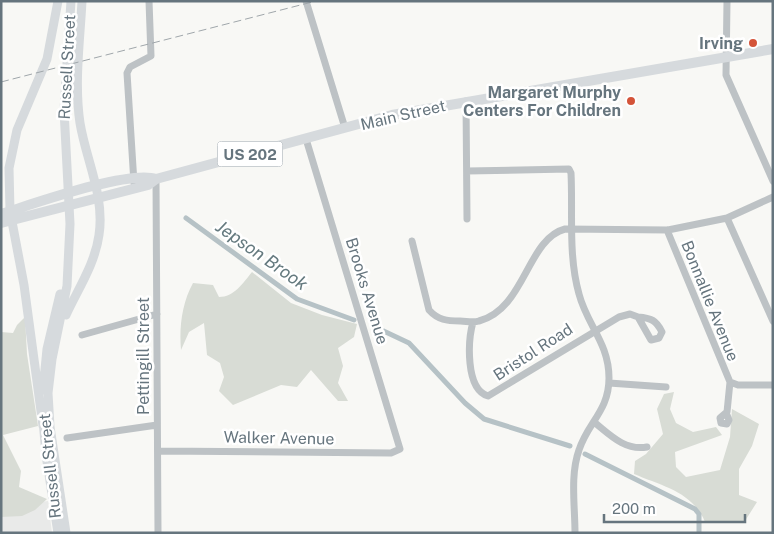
<svg xmlns="http://www.w3.org/2000/svg" width="774" height="534" font-family="'Public Sans',sans-serif">
<style>
.built{fill:#e9eae9}
.green{fill:#d8dcd5}
.lines{fill:none;stroke-linecap:round;stroke-linejoin:round}
.canal{stroke:#b6c2c6;stroke-width:5}
.minor{stroke:#bdc2c5;stroke-width:7}
.major{stroke:#d6dadd;stroke-width:9}
.highway{stroke:#d6dadd;stroke-width:10}
.rail{stroke:#a0a7ab;stroke-width:1;stroke-dasharray:8 4;stroke-linecap:butt}
.poi-dot{fill:#d45439;stroke:#fff;stroke-width:2}
.labels{text-anchor:middle;dominant-baseline:central;stroke-width:5;stroke-linejoin:round;paint-order:stroke}
.shield{fill:#fff;stroke:#949ea5;stroke-width:1}
.shield-label{font-size:15px;font-weight:bold;fill:#66757e}
.poi-label{font-size:16px;font-weight:bold;fill:#66757e;stroke:#fff;text-anchor:end}
.street-label{font-size:16px;fill:#66757e;stroke:#fff}
.water-label{font-size:18px;font-style:italic;fill:#657a7f;stroke:#fff}
</style>
<rect width="100%" height="100%" fill="#f8f8f5"/>
<path class="built" d="M 1,464 L 9,506 L 48,501 L 52,533 L 1,533 Z"/>
<path class="green" d="M 252,272 L 291,303 L 322,315 L 357,324 L 354,337 L 338,348 L 343,366 L 338,383 L 348,401 L 338,401 L 311,370 L 297,387 L 281,385 L 233,405 L 219,391 L 224,377 L 220,363 L 207,355 L 204,323 L 189,332 L 181,350 C 179,327 182,303 193,283 L 213,285 L 219,297 C 234,297 243,283 252,272 Z
M 25,317 L 27,354 L 38,426 L 3,435 L 21,471 L 19,487 L 47,499 L 35,510 L 22,516 L 1,517 L 1,332 L 13,333 L 17,325 Z
M 674,392 L 670,409 L 676,423 L 693,432 L 716,427 L 722,435 L 675,452 L 676,467 L 686,477 L 720,470 L 730,437 L 732,409 L 759,424 L 752,446 L 739,469 L 739,495 L 757,502 L 745,521 L 705,522 C 693,492 662,486 634,474 L 635,461 L 646,454 L 663,434 L 657,409 L 664,394 Z"/>
<g class="lines">
<path class="canal" d="M 186,218 L 297,299 L 354,320
M 373,326 L 409,343 L 465,403 L 484,419 L 570,446
M 585,454 L 695,509 L 699,514 L 699,533"/>
<path class="minor" d="M 306,1 L 345,128
M 727,1 L 726,75 L 773,181
M 466,101 L 467,219
M 467,171 L 569,169 L 571,173 C 573,213 568,255 579,294 C 587,325 609,343 609,378 C 609,411 588,422 579,450 C 570,475 575,506 575,533
M 156,179 L 158,533
M 134,183 L 127,73 L 130,67 L 151,56 L 149,1
M 727,218 L 773,321
M 667,230 L 730,382
M 412,241 L 429,310 C 438,320 447,321 460,321 C 466,321 473,323 479,321 C 525,309 527,239 565,229 L 668,230 L 727,218 L 773,197
M 473,322 C 468,340 465,389 488,396 L 619,317 L 630,314 L 638,317 L 651,340 L 659,338 L 662,332 C 656,320 651,318 638,317
M 82,335 L 157,314
M 730,382 L 738,385 L 773,385
M 609,383 L 666,387
M 727,415 L 729,420 L 727,424 L 721,423 L 720,418 L 727,412 L 730,382
M 594,422 C 610,435 625,451 647,447
M 67,438 L 157,425
M 158,451 L 391,453 L 400,449 L 306,139"/>
<path class="major" d="M 66,315 C 78,289 95,264 99,235 C 105,196 86,160 80,123 C 74,83 80,41 82,1
M 43,390 L 47,349 L 60,294
M 43,420 L 46,455 L 58,533
M 43,426 L 24,285 L 10,211 L 9,168 L 17,130 L 47,59 L 58,1
M 66,533 L 50,427 L 48,393 L 52,359 L 67,286 L 70,224 L 64,110 L 71,1"/>
<path class="highway" d="M 1,214 C 33,204 128,170 156,179
M 1,223 L 148,185 L 156,179 L 392,115 L 773,49"/>
<path class="rail" d="M 1,82 L 316,1"/>
</g>
<g class="poi-dot">
<circle cx="753" cy="43" r="5"/>
<circle cx="631" cy="101" r="5"/>
</g>
<g class="labels">
<rect class="shield" x="217.5" y="141.5" width="65" height="25" rx="4"/>
<g class="shield-label">
<text x="250" y="154">US 202</text>
</g>
<g class="poi-label">
<text x="743" y="43">Irving</text>
<text x="621" y="92">Margaret Murphy<tspan x="621" dy="18">Centers For Children</tspan></text>
</g>
<g class="street-label">
<text transform="translate(67 67) rotate(-87)">Russell Street</text>
<text transform="translate(403 115) rotate(-13)">Main Street</text>
<text transform="translate(367 291) rotate(73)">Brooks Avenue</text>
<text transform="translate(710 301) rotate(68)">Bonnallie Avenue</text>
<text transform="translate(533 352) rotate(-33)">Bristol Road</text>
<text transform="translate(143 356) rotate(-90)">Pettingill Street</text>
<text transform="translate(279 438) rotate(1)">Walker Avenue</text>
<text transform="translate(50 466) rotate(-96)">Russell Street</text>
</g>
<g class="water-label">
<text transform="translate(262 255) rotate(35)">Jepson Brook</text>
</g>
</g>
<rect width="774" height="534" fill="none" stroke="#66757e" stroke-width="5"/>
<path d="M604 514v8h141v-8" fill="none" stroke="#66757e" stroke-width="2.5"/>
<text x="612" y="514" font-size="15" fill="#66757e" stroke="#ffffff" stroke-width="4" paint-order="stroke">200 m</text>
</svg>
